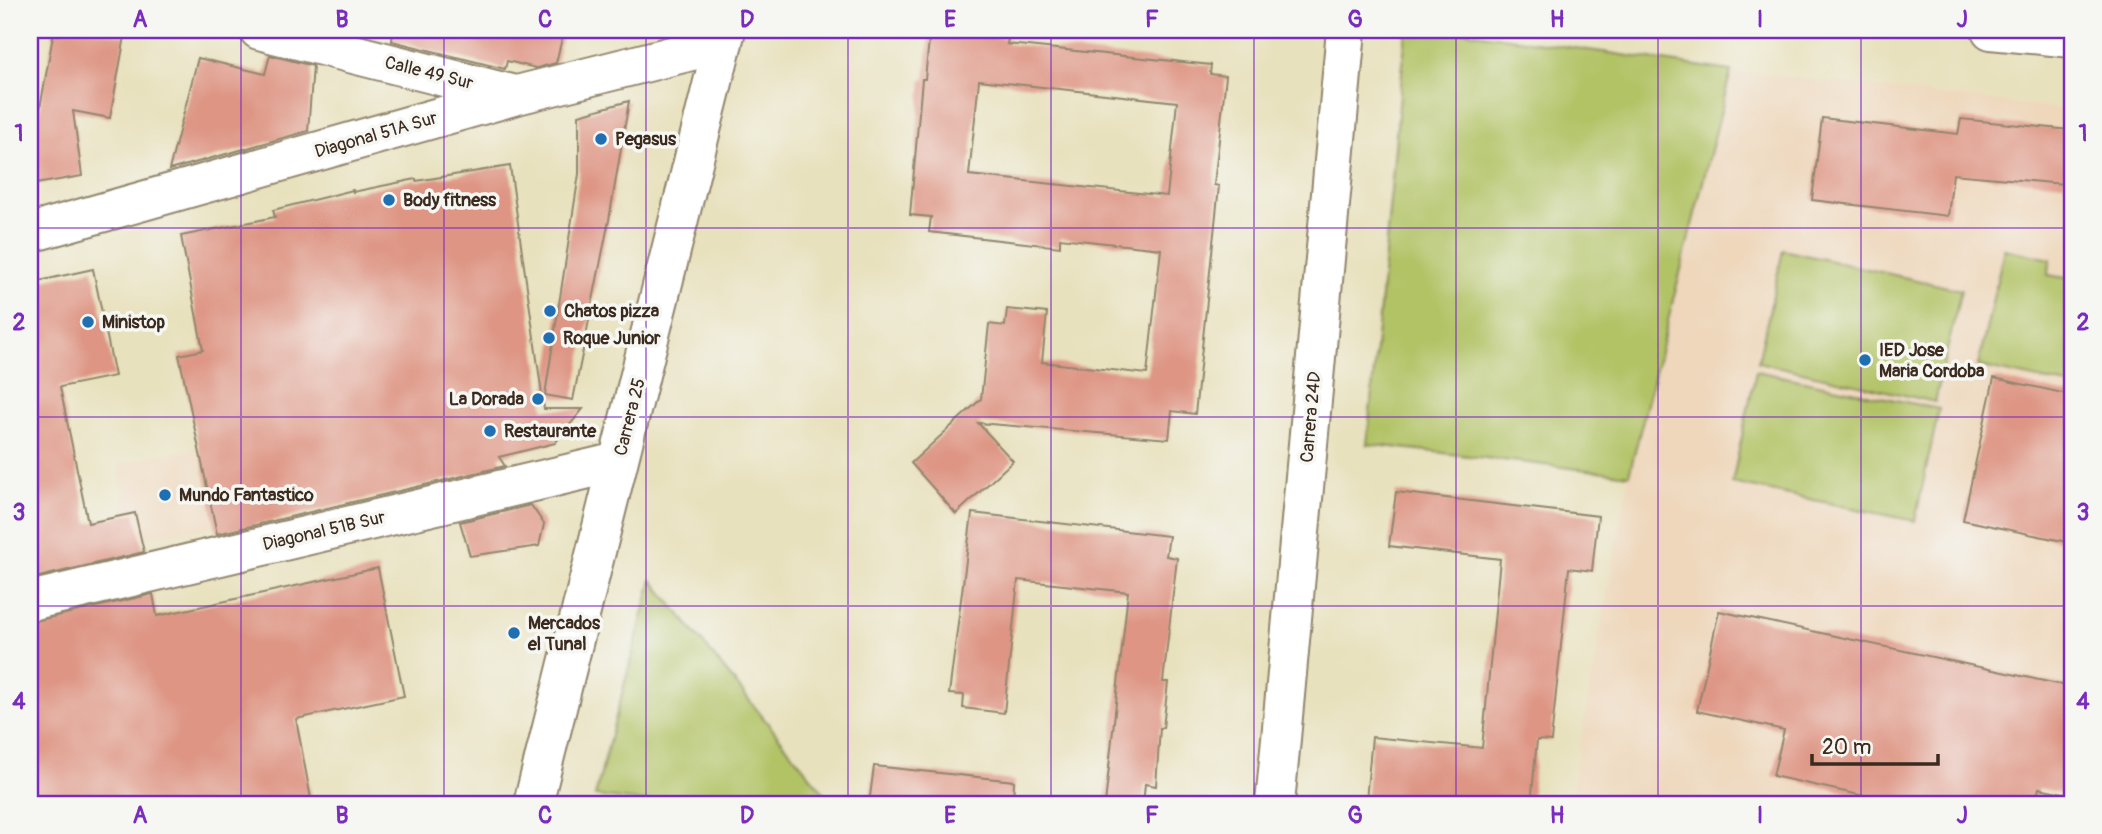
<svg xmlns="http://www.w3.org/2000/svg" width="2102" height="834" font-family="Pangolin,sans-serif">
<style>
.built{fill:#eed7bb}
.green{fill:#b2c366;stroke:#767642;stroke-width:2}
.building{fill:#de9584;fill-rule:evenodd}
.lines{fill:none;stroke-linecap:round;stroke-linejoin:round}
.minor-casing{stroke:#92866e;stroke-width:42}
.minor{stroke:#fff;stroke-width:38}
.grid{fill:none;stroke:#7b2cbf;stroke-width:2;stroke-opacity:0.55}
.poi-dot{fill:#1f6fb2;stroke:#f6f6f2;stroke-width:2.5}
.labels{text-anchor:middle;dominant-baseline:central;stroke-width:7;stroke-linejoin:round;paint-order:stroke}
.street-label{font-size:18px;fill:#3b2a1e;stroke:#f6f6f2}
.poi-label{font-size:18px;font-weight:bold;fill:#3b2a1e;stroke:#f6f6f2;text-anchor:start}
.neatline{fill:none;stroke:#7b2cbf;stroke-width:2.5}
.grid-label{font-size:23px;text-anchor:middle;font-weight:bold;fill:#7b2cbf}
</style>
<rect width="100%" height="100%" fill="#f6f6f2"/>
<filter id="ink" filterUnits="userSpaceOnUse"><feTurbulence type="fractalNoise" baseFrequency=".0143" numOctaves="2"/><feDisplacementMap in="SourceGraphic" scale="14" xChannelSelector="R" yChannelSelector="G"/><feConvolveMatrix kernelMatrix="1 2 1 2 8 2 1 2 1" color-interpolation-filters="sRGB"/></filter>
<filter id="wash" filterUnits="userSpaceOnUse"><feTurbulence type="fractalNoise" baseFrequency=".00686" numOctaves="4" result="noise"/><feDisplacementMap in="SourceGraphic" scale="28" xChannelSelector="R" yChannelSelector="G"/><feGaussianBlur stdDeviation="1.57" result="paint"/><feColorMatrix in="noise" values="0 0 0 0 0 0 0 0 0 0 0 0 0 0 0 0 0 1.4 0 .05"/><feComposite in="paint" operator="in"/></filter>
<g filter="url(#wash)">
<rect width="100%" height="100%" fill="#e8e1bd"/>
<path class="built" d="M 1731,71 L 2072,110 L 2072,804 L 1569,804 L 1629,475 Z
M 196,448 L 214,526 L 130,540 L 118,464 Z"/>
<path class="green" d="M 1406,30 L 1455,30 L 1731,71 L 1629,475 L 1367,444 Z
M 2004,249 L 2051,259 L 2048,275 L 2072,279 L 2072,386 L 1978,366 Z
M 1783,250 L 1961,290 L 1935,402 L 1758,362 Z
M 1756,371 L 1939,409 L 1915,521 L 1732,483 Z
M 652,580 L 833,804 L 664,804 L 595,796 Z"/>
<g id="blocks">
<path class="building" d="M 54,30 L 91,30 L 125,36 L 110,118 L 73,111 L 82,176 L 30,185 L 30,143 L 34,142 Z
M 393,30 L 564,30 L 556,63 L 536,68 L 507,61 L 505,69 L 392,41 Z
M 930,30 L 1008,38 L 1007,44 L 1211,65 L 1210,74 L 1226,76 L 1214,185 L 1219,186 L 1195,414 L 1172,411 L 1169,439 L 978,423 L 1013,461 L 956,514 L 911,463 L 981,399 L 989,324 L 1005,326 L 1007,309 L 1047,313 L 1042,362 L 1147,374 L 1161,249 L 1060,238 L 1060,247 L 929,232 L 931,217 L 910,215 L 922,79 L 925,79 ZM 979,80 L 1177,102 L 1167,196 L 969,175 Z
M 270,55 L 313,66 L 308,131 L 169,170 L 198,58 L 265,74 Z
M 629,101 L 609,220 L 573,400 L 545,395 L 579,174 L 579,115 Z
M 1822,118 L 1958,134 L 1961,119 L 2070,130 L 2064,184 L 1953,174 L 1948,216 L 1812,200 Z
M 510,166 L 544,409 L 583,409 L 555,443 L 499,457 L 505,466 L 217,534 L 179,355 L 203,350 L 181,236 L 275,217 L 273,210 L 353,190 L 353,192 L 416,179 L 416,181 Z
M 93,269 L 115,376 L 60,387 L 88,523 L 135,513 L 144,552 L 30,579 L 30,283 Z
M 1994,378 L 2072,395 L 2072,543 L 1963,520 Z
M 1396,492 L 1598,516 L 1592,571 L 1569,568 L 1551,741 L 1537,740 L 1531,804 L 1411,804 L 1366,800 L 1372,737 L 1482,748 L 1500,559 L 1389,546 Z
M 531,505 L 544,524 L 539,546 L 470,556 L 460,522 Z
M 972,513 L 1169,536 L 1166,556 L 1177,558 L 1163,682 L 1168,682 L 1163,728 L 1160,728 L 1156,786 L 1145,784 L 1143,804 L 1105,804 L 1128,592 L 1018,580 L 1004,713 L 963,708 L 964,695 L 949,694 Z
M 378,568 L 404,696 L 296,719 L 312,804 L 30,804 L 30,622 L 153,594 L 157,616 Z
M 1719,611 L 2072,687 L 2072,795 L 2039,788 L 2035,804 L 1900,804 L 1773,776 L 1784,730 L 1697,711 Z
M 874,766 L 1014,781 L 1013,804 L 869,804 Z"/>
</g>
</g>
<g filter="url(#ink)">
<use href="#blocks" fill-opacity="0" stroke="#92866e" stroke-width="2"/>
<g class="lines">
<g class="minor-casing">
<path id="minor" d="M 259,30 L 515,95
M 1991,30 L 2072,38
M 30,233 L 517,95 L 723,43
M 30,601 L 618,462
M 533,804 L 726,30
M 1275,804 L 1346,30"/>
</g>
<use href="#minor" class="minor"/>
</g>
</g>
<path class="grid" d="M 241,30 L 241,804M 444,30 L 444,804M 646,30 L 646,804M 848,30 L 848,804M 1051,30 L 1051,804M 1254,30 L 1254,804M 1456,30 L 1456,804M 1658,30 L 1658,804M 1861,30 L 1861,804M 30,228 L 2072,228M 30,417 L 2072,417M 30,606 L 2072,606"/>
<g class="poi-dot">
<circle cx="601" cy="139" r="7"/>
<circle cx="389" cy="200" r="7"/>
<circle cx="550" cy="311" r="7"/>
<circle cx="88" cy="322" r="7"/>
<circle cx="549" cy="338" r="7"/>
<circle cx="1865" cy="360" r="7"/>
<circle cx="538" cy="399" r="7"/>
<circle cx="490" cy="431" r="7"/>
<circle cx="165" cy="495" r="7"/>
<circle cx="514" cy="633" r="7"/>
</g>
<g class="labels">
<g class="street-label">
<text transform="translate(429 73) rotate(14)">Calle 49 Sur</text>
<text transform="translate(376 135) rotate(-16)">Diagonal 51A Sur</text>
<text transform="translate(630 417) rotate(-76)">Carrera 25</text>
<text transform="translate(1311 417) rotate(-85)">Carrera 24D</text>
<text transform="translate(324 531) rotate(-13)">Diagonal 51B Sur</text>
</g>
<g class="poi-label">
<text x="615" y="139">Pegasus</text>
<text x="403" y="200">Body fitness</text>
<text x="564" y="311">Chatos pizza</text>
<text x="102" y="322">Ministop</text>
<text x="563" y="338">Roque Junior</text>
<text x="1879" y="350">IED Jose<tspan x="1879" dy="21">Maria Cordoba</tspan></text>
<text x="524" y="399" text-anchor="end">La Dorada</text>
<text x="504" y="431">Restaurante</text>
<text x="179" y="495">Mundo Fantastico</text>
<text x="528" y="623">Mercados<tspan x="528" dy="21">el Tunal</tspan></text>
</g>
</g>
<rect width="2102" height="834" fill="none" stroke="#f6f6f2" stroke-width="77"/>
<path d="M1812 754v10h126v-10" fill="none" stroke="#3b2a1e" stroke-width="3.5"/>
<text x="1822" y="754" font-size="21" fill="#3b2a1e" stroke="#f6f6f2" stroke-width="5" paint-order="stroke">20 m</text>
<rect x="38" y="38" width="2026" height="758" class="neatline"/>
<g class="grid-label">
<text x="140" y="27">A</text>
<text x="342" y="27">B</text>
<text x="545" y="27">C</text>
<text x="747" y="27">D</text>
<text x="950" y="27">E</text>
<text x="1152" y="27">F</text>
<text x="1355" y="27">G</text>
<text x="1557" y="27">H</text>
<text x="1760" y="27">I</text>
<text x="1962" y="27">J</text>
<text x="19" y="141">1</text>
<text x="2083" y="141">1</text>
<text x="19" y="330">2</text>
<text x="2083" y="330">2</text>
<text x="19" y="520">3</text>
<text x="2083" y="520">3</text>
<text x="19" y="709">4</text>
<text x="2083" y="709">4</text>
<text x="140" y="823">A</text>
<text x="342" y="823">B</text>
<text x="545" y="823">C</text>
<text x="747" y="823">D</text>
<text x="950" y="823">E</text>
<text x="1152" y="823">F</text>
<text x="1355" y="823">G</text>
<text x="1557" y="823">H</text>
<text x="1760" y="823">I</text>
<text x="1962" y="823">J</text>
</g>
</svg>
